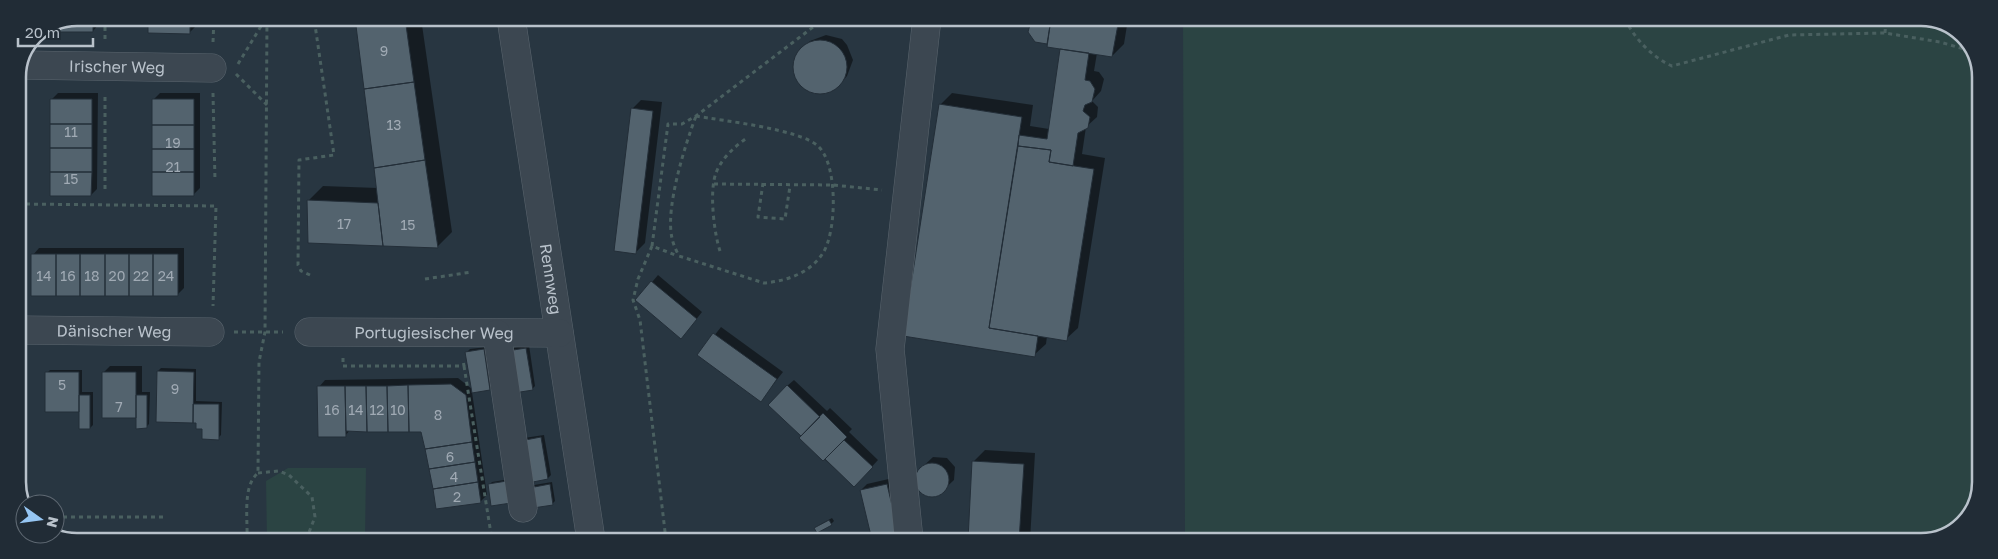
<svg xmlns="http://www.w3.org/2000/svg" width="1998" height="559" font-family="'Golos Text',sans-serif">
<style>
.green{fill:#2b4443}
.shadow{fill:#0007}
.building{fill:#53636e;stroke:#232e38}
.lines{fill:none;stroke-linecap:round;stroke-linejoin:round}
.minor-casing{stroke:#5a656e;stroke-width:29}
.path{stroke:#4a6060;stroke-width:3;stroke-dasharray:4 4;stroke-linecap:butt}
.minor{stroke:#3c4751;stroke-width:28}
.labels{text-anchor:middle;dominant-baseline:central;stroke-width:4;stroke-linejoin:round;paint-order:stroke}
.number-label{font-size:14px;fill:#a0aab4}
.street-label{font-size:16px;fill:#b9c2cb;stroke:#212c36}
.rim{fill:none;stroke:#b9c2cb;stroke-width:2.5}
</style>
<rect width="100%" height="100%" fill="#283641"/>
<path class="green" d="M 1183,19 L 1936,19 L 1966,38 L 1980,73 L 1979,497 L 1957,529 L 1921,541 L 1185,541 Z
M 288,468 L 366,468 L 365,540 L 267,540 L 266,481 Z"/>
<path class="shadow" d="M 77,18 L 99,18 L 99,24 L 93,31 L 52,28 Z
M 149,18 L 196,18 L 196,26 L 189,33 L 149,32 Z
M 356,18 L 421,18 L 452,232 L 437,247 L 309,242 L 309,200 L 323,186 L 378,188 Z
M 1023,18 L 1128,19 L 1124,44 L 1112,56 L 1097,53 L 1094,71 L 1099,72 L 1104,79 L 1101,91 L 1092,101 L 1098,107 L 1097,117 L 1086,127 L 1082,154 L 1105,158 L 1078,328 L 1066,339 L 1047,336 L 1046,344 L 1034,355 L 904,335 L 941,104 L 952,93 L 1033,105 L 1030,126 L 1049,129 L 1061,49 L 1049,40 L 1046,42 L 1032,20 Z
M 826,35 L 842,39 L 847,45 L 853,60 L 847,76 L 841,83 L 827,92 L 809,91 L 803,86 L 795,71 L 798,54 L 810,41 Z
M 58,93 L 98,93 L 97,189 L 91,195 L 51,100 Z
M 160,93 L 200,93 L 200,188 L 193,195 L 153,100 Z
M 641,100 L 662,102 L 645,243 L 635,253 L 632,109 Z
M 39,248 L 184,248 L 184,288 L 177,295 L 33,255 Z
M 658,275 L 702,312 L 687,331 L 637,300 Z
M 721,327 L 783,372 L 761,400 L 699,355 Z
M 529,345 L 535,386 L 532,389 L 512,348 Z
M 487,347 L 493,386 L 490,389 L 472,392 L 487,495 L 481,501 L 422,431 L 350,430 L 345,436 L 319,387 L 325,380 L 458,378 L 472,389 L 467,352 L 470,349 Z
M 110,366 L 142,366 L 142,392 L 150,392 L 149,424 L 146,427 L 103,373 Z
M 161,368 L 196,369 L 196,401 L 222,402 L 221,435 L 218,438 L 198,422 L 158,371 Z
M 50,370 L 82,370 L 82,392 L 93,392 L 93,425 L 90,428 L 80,411 L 47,373 Z
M 794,380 L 827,411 L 830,408 L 852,429 L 849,432 L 878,460 L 854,486 L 801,438 L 803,436 L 787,386 Z
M 544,435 L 551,475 L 548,478 L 529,481 L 524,438 Z
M 985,450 L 1035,453 L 1030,541 L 969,540 L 973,462 Z
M 933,457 L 947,458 L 955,467 L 954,480 L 937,496 L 925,495 L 916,485 L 917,472 Z
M 893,478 L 908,540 L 873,540 L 861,490 L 867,484 Z
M 510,479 L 510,501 L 489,485 L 492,482 Z
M 552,482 L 555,501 L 552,504 L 531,488 L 534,485 Z
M 832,518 L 834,521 L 831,524 L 819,525 Z
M 490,533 L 491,540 L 452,540 Z
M 845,535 L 846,540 L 830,540 Z"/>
<path class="building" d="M 77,18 L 93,18 L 93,32 L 50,32 L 50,28 Z
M 148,18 L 190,18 L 190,34 L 148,33 Z
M 355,18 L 405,18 L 414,82 L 364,89 Z
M 1015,18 L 1051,19 L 1047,44 L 1035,42 L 1028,32 L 1031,21 Z
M 1051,19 L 1119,19 L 1112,57 L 1047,47 Z
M793 67a27 27 0 1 1 54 0a27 27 0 1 1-54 0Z
M 1060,49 L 1089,53 L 1085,80 L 1090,81 L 1095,89 L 1092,102 L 1085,105 L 1083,111 L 1090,117 L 1088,128 L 1078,133 L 1073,166 L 1049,162 L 1051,150 L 1018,146 L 1019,135 L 1047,139 Z
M 414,82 L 425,160 L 374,168 L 364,89 Z
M 50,99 L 92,99 L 92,124 L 50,124 Z
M 152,99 L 194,99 L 194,125 L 152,125 Z
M 939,104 L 1022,117 L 989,328 L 1038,336 L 1035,357 L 903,336 Z
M 631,108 L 653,111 L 636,254 L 614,251 Z
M 50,124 L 92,124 L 92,148 L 50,148 Z
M 152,125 L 194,125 L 194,149 L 152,149 Z
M 1018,146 L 1051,150 L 1049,162 L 1094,169 L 1067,341 L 989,328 Z
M 50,148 L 92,148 L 92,172 L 50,172 Z
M 152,149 L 194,149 L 194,172 L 152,172 Z
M 425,160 L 438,248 L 383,246 L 374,168 Z
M 50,172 L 92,172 L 91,196 L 50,196 Z
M 152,172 L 194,172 L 194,196 L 152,196 Z
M 307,200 L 378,203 L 383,246 L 308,243 Z
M 31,254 L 56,254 L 56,296 L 31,296 Z
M 56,254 L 80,254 L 80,296 L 56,296 Z
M 80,254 L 105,254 L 105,296 L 80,296 Z
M 105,254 L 129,254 L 129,296 L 105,296 Z
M 129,254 L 153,254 L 153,296 L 129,296 Z
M 153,254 L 178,254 L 178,296 L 153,296 Z
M 651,281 L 697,319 L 681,339 L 635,300 Z
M 713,333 L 777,379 L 761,402 L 697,355 Z
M 526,348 L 533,390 L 514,393 L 507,351 Z
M 484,349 L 490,390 L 472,393 L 465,352 Z
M 157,371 L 194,372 L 193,423 L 156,422 Z
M 45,372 L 79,372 L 79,412 L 45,412 Z
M 102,372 L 136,372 L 136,418 L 102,418 Z
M 451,384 L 466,395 L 472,442 L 425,449 L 421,432 L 409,432 L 408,385 Z
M 408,385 L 409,432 L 388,432 L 387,386 Z
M 787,385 L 820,417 L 801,436 L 768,405 Z
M 317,386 L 345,386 L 346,437 L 318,437 Z
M 345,386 L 366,386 L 367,432 L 346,431 Z
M 366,386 L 387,386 L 388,432 L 367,432 Z
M 79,395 L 90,395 L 90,429 L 79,429 Z
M 136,395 L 147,395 L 147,428 L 136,429 Z
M 193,404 L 219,404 L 219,440 L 202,439 L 202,429 L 196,429 L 196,423 L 193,423 Z
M 823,413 L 847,437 L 823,461 L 799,438 Z
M 541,437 L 548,479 L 528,483 L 520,441 Z
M 844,440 L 873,467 L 854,487 L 825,459 Z
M 472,442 L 475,462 L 429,469 L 425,449 Z
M 972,461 L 1024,464 L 1019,541 L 968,540 Z
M 475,462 L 478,482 L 433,489 L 429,469 Z
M915 480a17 17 0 1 1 34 0a17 17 0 1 1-34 0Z
M 507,481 L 511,503 L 491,506 L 488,484 Z
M 478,482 L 481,503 L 436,509 L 433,489 Z
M 550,484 L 553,505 L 533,508 L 529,488 Z
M 887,484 L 900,540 L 872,540 L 860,490 Z
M 829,520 L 832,525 L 817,533 L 814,528 Z"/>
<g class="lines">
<g class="minor-casing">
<g id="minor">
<path id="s1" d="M 511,18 L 591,540"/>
<path id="s2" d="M 22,65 L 212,68"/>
<path id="s3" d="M 18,330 L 210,332"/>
<path id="s4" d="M 309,332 L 559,333"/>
<path d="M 497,334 L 523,508"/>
<path d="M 909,540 L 890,349 L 927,18"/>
</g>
</g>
<path class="path" d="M 1625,19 C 1634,38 1653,58 1672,66 L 1789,35 L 1885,33 L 1940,42 L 1971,51
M 1885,33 L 1886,19
M 105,39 L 105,18
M 213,42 L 214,18
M 238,64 L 266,18
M 236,74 L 267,105
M 213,93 L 215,181
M 696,116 C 724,121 799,129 818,146 C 838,164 837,231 823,253 C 810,273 787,281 764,283 L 679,256 C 676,250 673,244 672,238 C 665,208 685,145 696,116 Z
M 763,183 L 758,217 L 785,219 L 790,186
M 714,184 L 833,185 L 882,190
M 105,189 L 105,93
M 18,204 L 216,206 L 213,306
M 652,246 L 668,124 L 682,124 L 696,116 L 825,18
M 720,251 C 714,233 709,191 716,173 C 721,159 735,146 747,138
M 310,275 L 301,271 L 298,265 L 299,160 L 334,155 L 314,18
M 425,279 L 472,272
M 234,332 L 283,332
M 343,358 L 343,366 L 464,366 L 463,360
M 464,366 L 492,540
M 258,473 L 279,471 L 289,475 L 312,497 L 315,517 L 306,540
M 22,498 L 28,498 L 28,504
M 55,517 L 165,517
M 247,540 C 248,520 242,486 258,473 L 259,362 L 265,332 L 267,18
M 666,540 L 640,320 L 633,300 L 638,279 L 652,246 L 678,256"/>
<use href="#minor" class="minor"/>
</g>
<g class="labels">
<g class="number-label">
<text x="384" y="50">9</text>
<text x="394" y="124">13</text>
<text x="71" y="131">11</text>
<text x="173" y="142">19</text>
<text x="173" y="166">21</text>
<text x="71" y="178">15</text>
<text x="344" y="223">17</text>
<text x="408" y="224">15</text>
<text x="44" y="275">14</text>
<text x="68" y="275">16</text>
<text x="92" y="275">18</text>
<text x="117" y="275">20</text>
<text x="141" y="275">22</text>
<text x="166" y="275">24</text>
<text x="62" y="384">5</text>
<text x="175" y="388">9</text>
<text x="119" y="406">7</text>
<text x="332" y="409">16</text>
<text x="356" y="409">14</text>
<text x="377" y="409">12</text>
<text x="398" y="409">10</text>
<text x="438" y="414">8</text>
<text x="450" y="456">6</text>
<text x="454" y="476">4</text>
<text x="457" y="496">2</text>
</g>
<g class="street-label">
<text stroke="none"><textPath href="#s2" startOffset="95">Irischer Weg</textPath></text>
<text stroke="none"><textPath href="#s1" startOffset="264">Rennweg</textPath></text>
<text stroke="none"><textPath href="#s3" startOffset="96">Dänischer Weg</textPath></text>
<text stroke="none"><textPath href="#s4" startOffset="125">Portugiesischer Weg</textPath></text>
</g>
</g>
<path d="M0 0H1998V559H0ZM77 26H1921A51 51 0 0 1 1972 77V482A51 51 0 0 1 1921 533H77A51 51 0 0 1 26 482V77A51 51 0 0 1 77 26Z" fill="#212c36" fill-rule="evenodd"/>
<path class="rim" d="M77 26H1921A51 51 0 0 1 1972 77V482A51 51 0 0 1 1921 533H77A51 51 0 0 1 26 482V77A51 51 0 0 1 77 26Z"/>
<g transform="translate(40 519) rotate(104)"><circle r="24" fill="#212c36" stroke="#5e6872"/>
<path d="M0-4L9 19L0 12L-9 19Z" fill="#96c6f3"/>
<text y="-8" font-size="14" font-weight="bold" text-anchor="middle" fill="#b9c2cb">N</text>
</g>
<path d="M18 38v8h75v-8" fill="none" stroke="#b9c2cb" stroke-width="2.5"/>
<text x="25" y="38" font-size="15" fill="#b9c2cb" stroke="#212c36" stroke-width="4" paint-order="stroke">20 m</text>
</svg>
